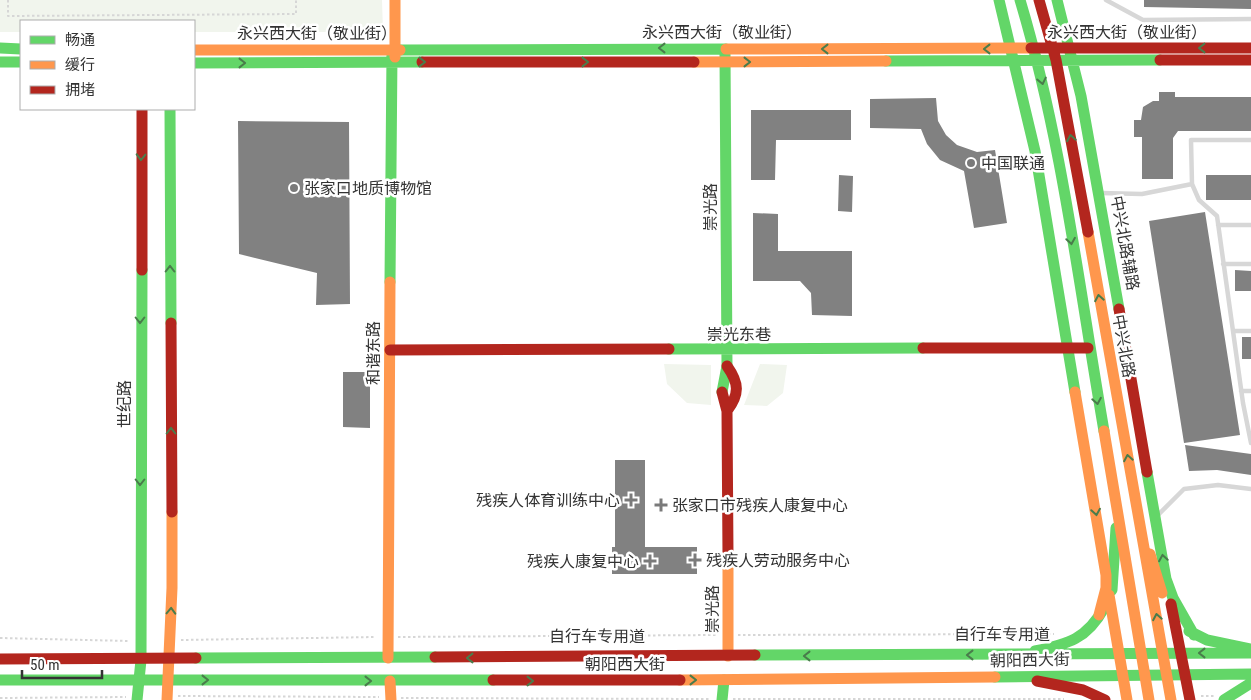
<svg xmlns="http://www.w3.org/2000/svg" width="1251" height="700" font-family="'Roboto Condensed','Noto Sans SC',sans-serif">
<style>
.green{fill:#f1f5ed}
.building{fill:#818181}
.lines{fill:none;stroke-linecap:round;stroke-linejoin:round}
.path{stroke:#d6d6d6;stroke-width:2;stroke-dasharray:2.5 2.5;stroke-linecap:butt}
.lane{stroke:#d7d7d7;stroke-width:4.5}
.fast{stroke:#63d668;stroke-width:11}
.slow{stroke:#ff974d;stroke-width:11}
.jam{stroke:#b3261e;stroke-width:11}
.oneway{stroke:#497c4b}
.poi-dot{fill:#7a7a7a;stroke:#fff;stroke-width:2}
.labels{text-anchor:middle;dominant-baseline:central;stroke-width:5;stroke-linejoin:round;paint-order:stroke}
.street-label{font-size:16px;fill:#333;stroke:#fff}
.poi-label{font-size:16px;fill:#333;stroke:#fff;text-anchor:start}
</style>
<rect width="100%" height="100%" fill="#fff"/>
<path class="green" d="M 0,0 L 382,0 L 383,32 L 194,32 L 194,21 L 21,21 L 21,32 L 0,32 Z
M 664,364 L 711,365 L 711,405 L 687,403 L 667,384 Z
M 760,364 L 787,365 L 783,393 L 767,406 L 744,405 Z"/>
<path class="building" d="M 1144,0 L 1251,0 L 1251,9 L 1144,7 Z
M 1159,92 L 1175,92 L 1175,97 L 1251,97 L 1251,131 L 1178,131 L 1173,138 L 1173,179 L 1142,179 L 1142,137 L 1134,137 L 1134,120 L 1141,120 L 1143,107 L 1153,101 L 1159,101 Z
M 936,98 L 938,121 L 946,135 L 957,145 L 977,152 L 995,150 L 1007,223 L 974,228 L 964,171 L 940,160 L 927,144 L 921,129 L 870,128 L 870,99 Z
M 751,110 L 851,110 L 851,140 L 776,140 L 775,180 L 751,180 Z
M 238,121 L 349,122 L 350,304 L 316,305 L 317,273 L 239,254 Z
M 839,175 L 853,176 L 852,212 L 838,211 Z
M 1206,175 L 1251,175 L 1251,200 L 1206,200 Z
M 1205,212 L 1240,435 L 1184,443 L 1149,221 Z
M 753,213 L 778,214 L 778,251 L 852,251 L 852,316 L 812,315 L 811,293 L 800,281 L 753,281 Z
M 1235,270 L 1251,271 L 1251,291 L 1235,291 Z
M 1242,337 L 1251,337 L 1251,359 L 1242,359 Z
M 343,372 L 370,372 L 370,428 L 343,427 Z
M 1185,445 L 1251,454 L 1251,475 L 1217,470 L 1189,471 Z
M 615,460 L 645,460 L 645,547 L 697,547 L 697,574 L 612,574 L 612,547 L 615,547 Z"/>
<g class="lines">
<path class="path" d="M 8,0 L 8,16 L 296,14 L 296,0
M 738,635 L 1054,634
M 398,637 L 716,635
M 0,638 L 129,641
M 181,640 L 376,637
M 178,696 L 379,697
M 1201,696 L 1214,696
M 0,698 L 126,697
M 401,698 L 711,699
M 733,699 L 1064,699"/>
<path class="lane" d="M 1106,0 L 1143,20 L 1251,19
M 1251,140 L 1191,140 L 1192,184 L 1199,200 L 1217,216 L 1243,403 L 1251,443
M 1100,193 L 1142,194 L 1192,184
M 1218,225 L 1251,225
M 1223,264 L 1251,264
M 1233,331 L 1251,331
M 1241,391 L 1251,391
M 1157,516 L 1184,489 L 1218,485 L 1251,489"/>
<path class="fast" d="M 999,0 L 1035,151 L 1075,392
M 1020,0 C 1062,140 1079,287 1104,431
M 1057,0 L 1081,96 L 1119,309
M 0,48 L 21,49
M 400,50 L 726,49
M 886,61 L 1160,60
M 0,62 L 21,62
M 194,63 L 422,62
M 170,109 L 171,323
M 390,282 L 392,53
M 669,349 L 923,348
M 722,392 L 727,366 L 725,54
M 1147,472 L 1166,579 L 1173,598 L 1194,635
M 1112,590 L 1116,528
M 1189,631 L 1207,640 L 1251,649
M 1035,651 C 1068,644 1087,639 1104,608
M 755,655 L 1251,653
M 196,658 L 435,657
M 995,677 L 1251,674
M 0,680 L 493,680
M 137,700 L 141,660 L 142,270
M 722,700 L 724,680
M 1224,700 L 1251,683"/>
<path class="slow" d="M 395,0 L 395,57
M 726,49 L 1031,48
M 194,50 L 400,50
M 694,62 L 886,61
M 1088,232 L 1171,700
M 1075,392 L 1106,575 L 1106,588 L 1099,615
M 1104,431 L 1149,700
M 1150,554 L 1162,593
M 728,556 L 728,656
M 1109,595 L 1127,700
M 388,658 L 390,282
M 680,680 L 995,677
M 390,681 L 391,700
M 167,700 L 172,588 L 172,512"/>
<path class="jam" d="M 1039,0 L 1056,60 L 1088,232
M 1031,48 L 1251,48
M 1160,60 L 1251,60
M 422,62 L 694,62
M 142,270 L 142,109
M 1119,309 L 1147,472
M 171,323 L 172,512
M 923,348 L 1088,348
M 390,350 L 669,349
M 727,366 C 739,383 740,394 727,411
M 722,392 L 727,411 L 728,556
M 1171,604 L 1190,700
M 435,657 L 755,655
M 0,659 L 196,658
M 493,680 L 680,680
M 1037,681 L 1083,690 L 1105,700"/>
</g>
<defs><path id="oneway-chevron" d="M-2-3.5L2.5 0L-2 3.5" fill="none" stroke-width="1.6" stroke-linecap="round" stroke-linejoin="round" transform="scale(1.25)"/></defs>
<g class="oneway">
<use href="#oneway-chevron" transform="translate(662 48) rotate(-180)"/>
<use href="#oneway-chevron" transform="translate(1202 48) rotate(180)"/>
<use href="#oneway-chevron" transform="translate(825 49) rotate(-180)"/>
<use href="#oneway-chevron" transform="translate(987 49) rotate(180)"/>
<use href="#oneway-chevron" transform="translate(422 62)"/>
<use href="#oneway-chevron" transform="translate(585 62)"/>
<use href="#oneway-chevron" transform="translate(747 62)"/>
<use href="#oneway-chevron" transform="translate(242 63)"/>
<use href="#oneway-chevron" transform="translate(1042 81) rotate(78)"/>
<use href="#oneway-chevron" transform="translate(1071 138) rotate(-100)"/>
<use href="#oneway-chevron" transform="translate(141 157) rotate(91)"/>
<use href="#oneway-chevron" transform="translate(1071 241) rotate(81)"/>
<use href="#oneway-chevron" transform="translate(170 269) rotate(-90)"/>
<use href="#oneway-chevron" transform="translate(1099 298) rotate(-100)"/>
<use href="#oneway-chevron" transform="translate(140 320) rotate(90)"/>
<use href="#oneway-chevron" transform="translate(1097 401) rotate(80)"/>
<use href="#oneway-chevron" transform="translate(171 431) rotate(-90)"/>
<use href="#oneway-chevron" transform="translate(1128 458) rotate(-100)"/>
<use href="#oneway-chevron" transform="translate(140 482) rotate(90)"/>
<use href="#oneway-chevron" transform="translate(1096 512) rotate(81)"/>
<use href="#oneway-chevron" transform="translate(1163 558) rotate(-99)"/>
<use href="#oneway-chevron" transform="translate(171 611) rotate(-88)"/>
<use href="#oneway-chevron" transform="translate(1157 617) rotate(-100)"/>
<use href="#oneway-chevron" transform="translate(1202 653) rotate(180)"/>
<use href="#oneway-chevron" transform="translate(970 655) rotate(180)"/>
<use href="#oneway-chevron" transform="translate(807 656) rotate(180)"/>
<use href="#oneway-chevron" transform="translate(470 658) rotate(180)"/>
<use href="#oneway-chevron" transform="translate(205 680)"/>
<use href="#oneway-chevron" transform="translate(693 680)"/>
<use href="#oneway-chevron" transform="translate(368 681)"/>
<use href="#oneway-chevron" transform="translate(530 681)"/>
</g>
<g class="poi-dot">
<circle cx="971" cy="163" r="5"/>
<circle cx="294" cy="188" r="5"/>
<path d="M628.5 492.5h5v5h5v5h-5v5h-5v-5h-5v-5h5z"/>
<path d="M658.5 497.5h5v5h5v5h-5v5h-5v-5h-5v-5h5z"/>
<path d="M692.5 552.5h5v5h5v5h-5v5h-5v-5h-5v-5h5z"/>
<path d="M647.5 553.5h5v5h5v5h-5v5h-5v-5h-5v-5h5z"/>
</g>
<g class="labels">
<g class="street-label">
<text x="722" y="32">永兴西大街（敬业街）</text>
<text x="1127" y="32">永兴西大街（敬业街）</text>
<text x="317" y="33">永兴西大街（敬业街）</text>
<text transform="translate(710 207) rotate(-90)">崇光路</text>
<text transform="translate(1125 243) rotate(80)">中兴北路辅路</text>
<text x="739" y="334">崇光东巷</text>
<text transform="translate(1124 346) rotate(80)">中兴北路</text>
<text transform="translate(373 353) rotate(-90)">和谐东路</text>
<text transform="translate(124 404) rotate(-90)">世纪路</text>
<text transform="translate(712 609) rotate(-90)">崇光路</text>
<text x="1002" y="634">自行车专用道</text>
<text x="597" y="636">自行车专用道</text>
<text transform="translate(1030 660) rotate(-1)">朝阳西大街</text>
<text x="625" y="664">朝阳西大街</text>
</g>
<g class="poi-label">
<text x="981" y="163">中国联通</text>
<text x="304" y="188">张家口地质博物馆</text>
<text x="620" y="500" text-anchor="end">残疾人体育训练中心</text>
<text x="672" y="505">张家口市残疾人康复中心</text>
<text x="706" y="560">残疾人劳动服务中心</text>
<text x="639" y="561" text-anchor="end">残疾人康复中心</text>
</g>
</g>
<rect x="20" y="20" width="175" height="90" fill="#ffffff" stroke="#adadad"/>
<rect x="30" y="36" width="25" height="8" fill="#63d668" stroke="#adadad"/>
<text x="65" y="45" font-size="15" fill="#333333">畅通</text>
<rect x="30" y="61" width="25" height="8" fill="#ff974d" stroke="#adadad"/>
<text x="65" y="70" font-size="15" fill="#333333">缓行</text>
<rect x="30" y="86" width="25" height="8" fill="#b3261e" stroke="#adadad"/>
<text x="65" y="95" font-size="15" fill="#333333">拥堵</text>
<path d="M22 670v8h80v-8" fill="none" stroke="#333333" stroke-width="2.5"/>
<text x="30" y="670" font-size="15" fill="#333333" stroke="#ffffff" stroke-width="4" paint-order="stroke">50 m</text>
</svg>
